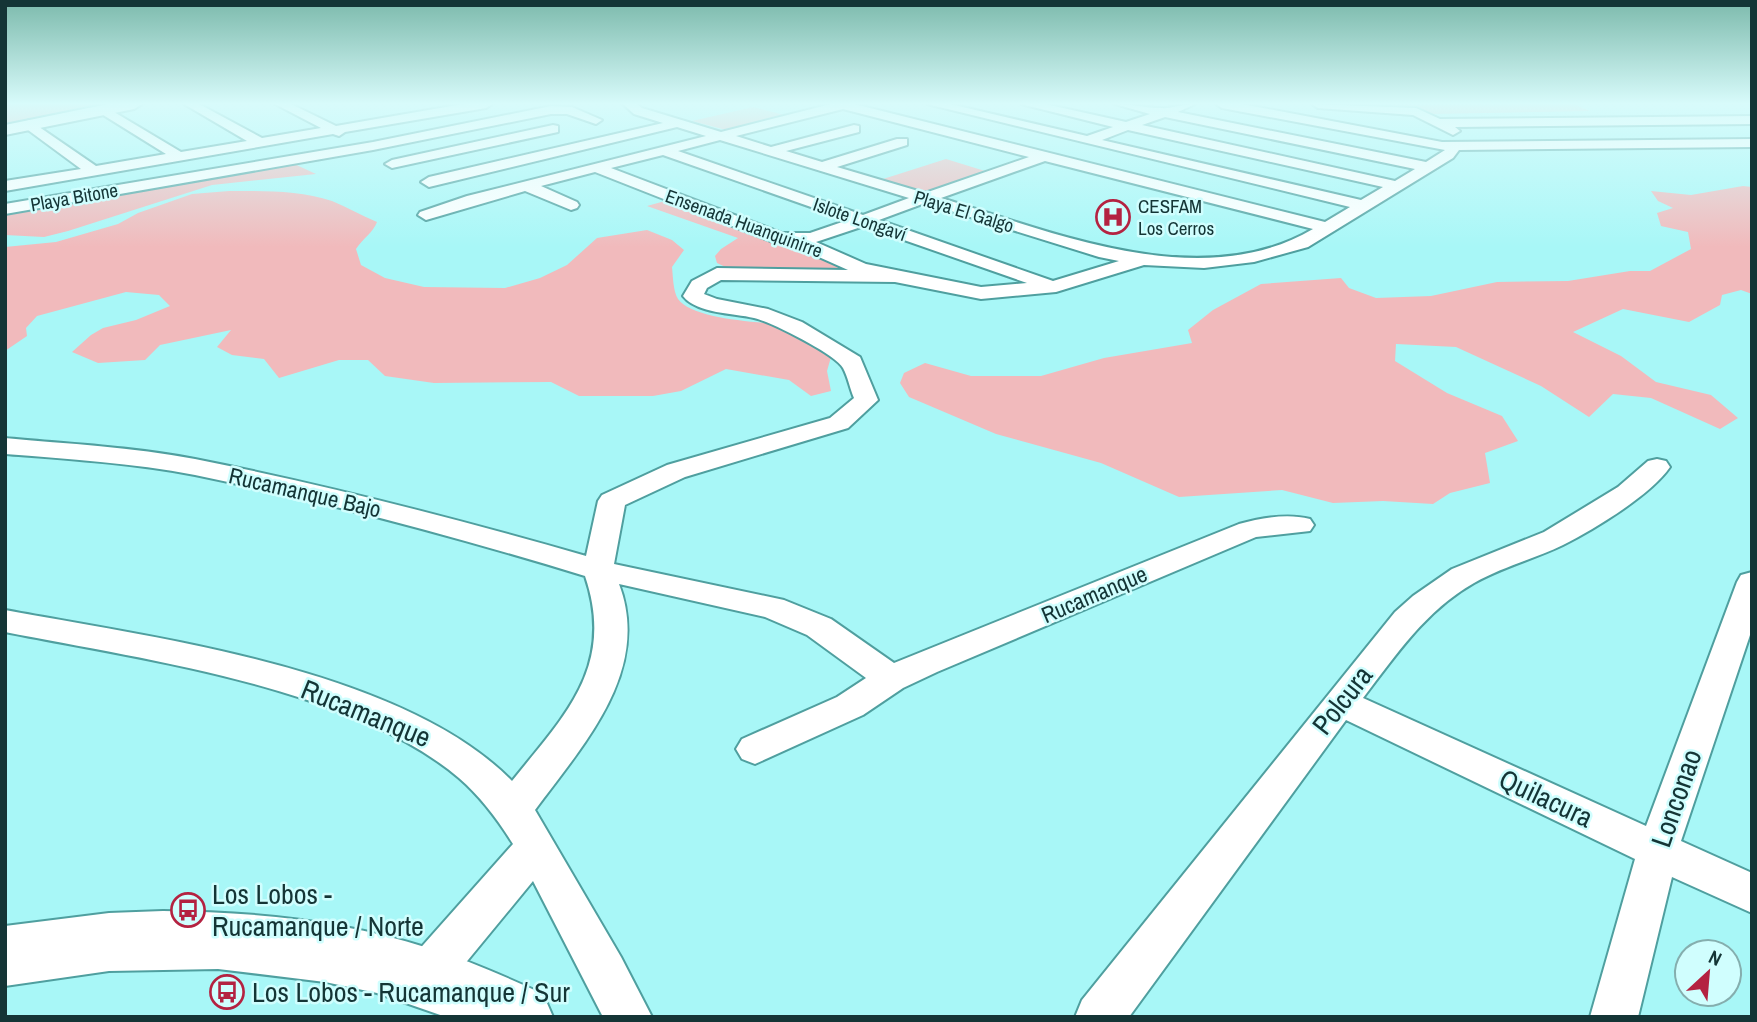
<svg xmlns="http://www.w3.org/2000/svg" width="1757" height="1022" font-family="'Archivo Narrow',sans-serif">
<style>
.green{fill:#f1babc}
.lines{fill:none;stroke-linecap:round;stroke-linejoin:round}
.street-casing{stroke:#4f9f9f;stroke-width:4}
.secondary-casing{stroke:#4f9f9f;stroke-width:4}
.street{fill:#fff;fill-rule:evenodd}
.secondary{fill:#fff;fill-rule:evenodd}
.labels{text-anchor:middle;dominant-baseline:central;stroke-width:5;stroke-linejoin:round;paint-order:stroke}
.far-street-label{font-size:19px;fill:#143536;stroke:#d0fefe}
.far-poi-label{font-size:19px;fill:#143536;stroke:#d0fefe;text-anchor:start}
.street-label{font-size:23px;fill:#143536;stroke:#d0fefe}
.near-street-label{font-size:28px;fill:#143536;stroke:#d0fefe}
.near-poi-label{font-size:28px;fill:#143536;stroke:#d0fefe;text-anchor:start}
</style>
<rect width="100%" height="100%" fill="#a8f7f7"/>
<path class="green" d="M 5,104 L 107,104 L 5,127 Z
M 1574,104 L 1590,111 L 1428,114 L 1364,105 Z
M 753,107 L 788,116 L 730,131 L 692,121 Z
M 946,159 L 985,171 L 928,191 L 915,191 L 880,180 Z
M 290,162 L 316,174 L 212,185 L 68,231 L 44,237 L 5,235 L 5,214 Z
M 1743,186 L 1752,187 L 1752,294 L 1741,290 L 1722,295 L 1720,305 L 1689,322 L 1623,309 L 1573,332 L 1621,356 L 1656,382 L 1711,395 L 1738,418 L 1720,429 L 1651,398 L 1613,394 L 1589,417 L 1541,386 L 1456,347 L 1396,344 L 1395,361 L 1447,393 L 1502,416 L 1518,441 L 1485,453 L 1490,483 L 1450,493 L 1433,504 L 1383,501 L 1333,503 L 1282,490 L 1179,497 L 1101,463 L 996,434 L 909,397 L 900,383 L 904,373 L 925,363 L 971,376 L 1041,376 L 1104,358 L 1192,343 L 1188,330 L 1213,310 L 1261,284 L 1341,278 L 1349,288 L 1376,298 L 1431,296 L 1497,282 L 1568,281 L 1630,271 L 1650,271 L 1691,249 L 1688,232 L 1661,226 L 1657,213 L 1673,208 L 1658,201 L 1651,191 L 1691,195 Z
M 229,191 C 263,191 299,190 332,201 C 347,207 362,216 377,222 C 373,233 363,238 356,249 L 361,265 L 385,278 L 424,287 L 505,288 L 540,278 L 567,265 L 597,238 L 647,230 L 672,240 L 684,250 L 672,267 C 673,276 673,291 678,299 C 694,322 777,323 804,326 L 831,357 L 827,371 L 831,391 L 811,396 L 789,380 L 726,369 L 681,391 L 653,396 L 579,396 L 551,382 L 434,383 L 385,376 L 368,360 L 339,360 L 279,378 L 264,359 L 232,355 L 217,347 L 231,330 L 160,345 L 145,360 L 98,363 L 72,352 L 91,335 L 103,328 L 136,320 L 170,306 L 159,295 L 126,292 L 37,316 L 26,328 L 27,336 L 5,351 L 5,247 L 56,242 L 118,224 L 138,213 L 192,194 Z
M 665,201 L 853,268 L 852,270 L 734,271 L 717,263 L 715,256 L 721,249 L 738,238 L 647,206 Z"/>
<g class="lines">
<g class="street-casing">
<path id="street" d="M 184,104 L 199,104 L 262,138 L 321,128 L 275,104 L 291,104 L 336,126 L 463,104 L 492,104 L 486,108 L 345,132 L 339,136 L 333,134 L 5,191 L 5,181 L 81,169 L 24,127 L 23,124 L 29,120 L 96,166 L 166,154 L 100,113 L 98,110 L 104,106 L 181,152 L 247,141 Z
M 623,104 L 637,104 L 642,108 L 721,132 L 831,104 L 854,104 L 1325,222 L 1350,207 L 927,104 L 950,104 L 1087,136 L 1113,127 L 1021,104 L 1045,104 L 1126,122 L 1150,114 L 1115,104 C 1131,104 1146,108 1161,108 C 1169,109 1183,104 1195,104 L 1178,112 L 1426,162 L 1445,150 L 1222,108 L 1216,104 L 1242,104 L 1442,142 L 1752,139 L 1752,147 L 1459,150 L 1453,158 L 1308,247 L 1254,262 L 1204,268 L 1144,265 L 1056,292 L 981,299 L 895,282 L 721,280 L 707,288 L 704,294 L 717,299 L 768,309 L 802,322 L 860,357 L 878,400 L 848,428 L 685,477 L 625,505 L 614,564 L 784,600 L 831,619 L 894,663 L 1239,524 C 1261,518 1287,513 1310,519 L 1314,525 L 1310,531 L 1256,537 L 937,672 L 903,688 L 863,715 L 755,764 L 742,759 L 736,749 L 742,739 L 837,697 L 866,678 L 807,635 L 765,617 L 619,584 C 652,671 583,745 535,810 L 621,957 L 652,1017 L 603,1017 L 533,881 L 440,994 L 424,1001 L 408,994 L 401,978 L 408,962 L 513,844 C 498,820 481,797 459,778 C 352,687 141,659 5,632 L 5,610 C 156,638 402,669 512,781 C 564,716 616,667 585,576 C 457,537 327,502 195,475 C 132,463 69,459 5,454 L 5,438 C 69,444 132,447 195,459 C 327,485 457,519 586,556 L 598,501 L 602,495 L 667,465 L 830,418 L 854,398 C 850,389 848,377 843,368 C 835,354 771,322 754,318 C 734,313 697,314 683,296 L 692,281 L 717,268 L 848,270 L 792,245 L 773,242 L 595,172 L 541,186 L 577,202 L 579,205 L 577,208 L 571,210 L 525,191 L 426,220 L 418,215 L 420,212 L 467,196 L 706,136 L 677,127 L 429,187 L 421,182 L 429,177 L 663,123 L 634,114 ZM 843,109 L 1029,157 L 925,193 L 837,167 L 907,145 L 907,139 L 897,139 L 822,162 L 786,151 L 859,132 L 859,126 L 854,125 L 771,147 L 736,136 ZM 1165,117 L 1415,169 L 1395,181 L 1142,125 ZM 1128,130 L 1383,187 L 1361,200 L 1102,140 ZM 720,140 L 909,198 L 863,215 L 678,151 ZM 663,155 L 848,220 L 810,233 L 782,233 L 611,168 ZM 1045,161 L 1313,229 C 1201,295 1053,232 941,198 ZM 925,203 L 1099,257 L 1119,261 L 1053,281 L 879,220 ZM 864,226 L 1027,283 L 981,287 L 866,264 L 816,242 Z
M 1312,104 L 1416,108 L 1440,119 L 1752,116 L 1752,124 L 1455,127 L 1460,131 L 1453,135 L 1413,115 L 1318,108 Z
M 551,106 L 572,107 L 602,120 L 596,124 L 567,114 L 551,114 L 373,150 L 5,214 L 5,204 L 373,142 Z
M 553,125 L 558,126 L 558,132 L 392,168 L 385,164 L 392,160 Z
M 1657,459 L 1666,461 L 1670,467 C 1651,495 1593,530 1563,545 C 1534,559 1502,567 1474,583 C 1426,610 1396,655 1363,698 L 1646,826 L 1737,582 L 1741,575 L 1752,572 L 1752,629 L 1681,841 L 1752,873 L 1752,913 L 1672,877 L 1638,1017 L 1590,1017 L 1635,859 L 1346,720 L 1129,1017 L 1075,1017 L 1082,1000 L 1395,612 L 1413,596 L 1452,569 L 1544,532 L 1618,487 L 1648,461 Z"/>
</g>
<g class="secondary-casing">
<path id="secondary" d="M 108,104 L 142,104 L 134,109 L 5,135 L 5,125 Z
M 163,911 C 253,912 342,920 428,948 C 468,960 506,977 543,994 L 553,1017 L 446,1017 L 377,993 L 325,982 L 218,969 L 109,971 L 5,986 L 5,926 L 109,913 Z"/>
</g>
<use href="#street" class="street"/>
<use href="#secondary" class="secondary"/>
</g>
<linearGradient id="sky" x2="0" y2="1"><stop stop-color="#7cbaac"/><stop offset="0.42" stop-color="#d8fbfb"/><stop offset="1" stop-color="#d8fbfb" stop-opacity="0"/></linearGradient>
<rect width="1757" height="247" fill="url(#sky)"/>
<defs>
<g id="hospital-ring" transform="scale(1.75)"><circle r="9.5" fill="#d0fefe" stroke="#b42241" stroke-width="1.5"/><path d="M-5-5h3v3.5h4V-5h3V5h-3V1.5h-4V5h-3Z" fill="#b42241"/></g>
<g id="bus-ring" transform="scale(1.75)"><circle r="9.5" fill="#d0fefe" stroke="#b42241" stroke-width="1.5"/><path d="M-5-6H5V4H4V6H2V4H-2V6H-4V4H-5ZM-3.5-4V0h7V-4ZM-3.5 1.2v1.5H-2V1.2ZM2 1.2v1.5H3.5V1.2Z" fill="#b42241"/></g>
</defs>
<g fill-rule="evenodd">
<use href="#hospital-ring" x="1113" y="217"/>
<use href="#bus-ring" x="188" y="910"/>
<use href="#bus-ring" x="227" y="992"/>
</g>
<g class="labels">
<g class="far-street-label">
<text transform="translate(74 197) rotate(-10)">Playa Bitone</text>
<text transform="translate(964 211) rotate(17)">Playa El Galgo</text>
<text transform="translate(860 219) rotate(19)">Islote Longaví</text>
<text transform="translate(744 223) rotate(20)">Ensenada Huanquinirre</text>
</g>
<g class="far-poi-label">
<text x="1138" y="206">CESFAM<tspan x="1138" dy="22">Los Cerros</tspan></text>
</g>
<g class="street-label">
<text transform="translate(305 492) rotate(13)">Rucamanque Bajo</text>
<text transform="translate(1094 594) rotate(-23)">Rucamanque</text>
</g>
<g class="near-street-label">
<text transform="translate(1342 700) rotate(-52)">Polcura</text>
<text transform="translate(366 713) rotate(22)">Rucamanque</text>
<text transform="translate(1546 798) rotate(25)">Quilacura</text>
<text transform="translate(1676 798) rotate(-71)">Lonconao</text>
</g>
<g class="near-poi-label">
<text x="212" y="894">Los Lobos -<tspan x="212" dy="32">Rucamanque / Norte</tspan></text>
<text x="252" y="992">Los Lobos - Rucamanque / Sur</text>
</g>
</g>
<rect width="1757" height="1022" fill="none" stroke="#143536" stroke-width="14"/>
<g transform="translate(1708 973) rotate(26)"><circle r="33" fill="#d0fefe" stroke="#85aeae" stroke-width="2"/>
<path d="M0-5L12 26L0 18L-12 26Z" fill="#b42241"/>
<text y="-10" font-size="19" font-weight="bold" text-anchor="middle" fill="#143536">N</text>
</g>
</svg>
